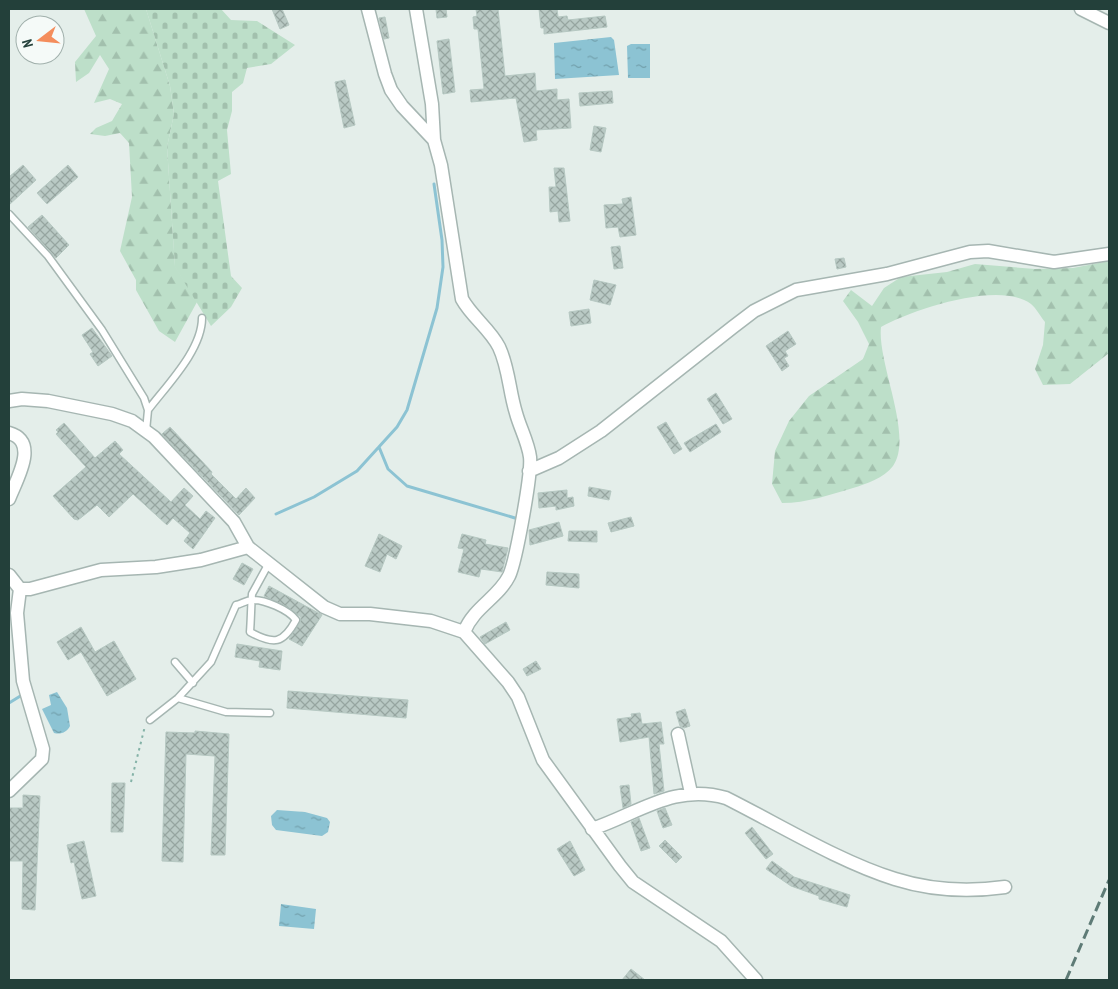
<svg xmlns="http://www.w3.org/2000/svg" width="1118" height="989" font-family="'PT Sans Narrow',sans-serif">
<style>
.forest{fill:url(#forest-firs)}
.cemetery{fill:url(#cemetery-stones)}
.water{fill:url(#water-ripples)}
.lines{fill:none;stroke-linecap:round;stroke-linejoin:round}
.stream{stroke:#8cc3d3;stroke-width:3}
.building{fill:url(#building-cross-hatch);stroke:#b6c8c2}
.service-casing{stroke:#a6b6b2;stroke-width:9}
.minor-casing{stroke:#a6b6b2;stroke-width:15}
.path{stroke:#84b2a7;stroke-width:2;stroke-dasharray:2.5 4;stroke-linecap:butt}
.service{stroke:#fff;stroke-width:6}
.minor{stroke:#fff;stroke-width:12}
.rail{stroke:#5e7b76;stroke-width:3;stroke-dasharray:10 5;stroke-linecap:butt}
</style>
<defs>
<pattern id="forest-firs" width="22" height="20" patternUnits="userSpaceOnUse" patternTransform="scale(1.25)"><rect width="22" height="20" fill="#bddfc9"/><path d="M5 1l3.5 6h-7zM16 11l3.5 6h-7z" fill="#a2c0ad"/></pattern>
<pattern id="cemetery-stones" width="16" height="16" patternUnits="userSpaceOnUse" patternTransform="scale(1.25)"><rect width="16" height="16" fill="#bddfc9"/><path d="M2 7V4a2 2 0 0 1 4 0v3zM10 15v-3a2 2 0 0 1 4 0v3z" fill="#a2c0ad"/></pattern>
<pattern id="water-ripples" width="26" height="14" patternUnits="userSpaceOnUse" patternTransform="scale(1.25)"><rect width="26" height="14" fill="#8cc3d3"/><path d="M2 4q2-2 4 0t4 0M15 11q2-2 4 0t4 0" fill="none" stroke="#72a0ac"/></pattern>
<pattern id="building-cross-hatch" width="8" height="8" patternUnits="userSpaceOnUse" patternTransform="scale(1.25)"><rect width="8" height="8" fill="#b9c9c4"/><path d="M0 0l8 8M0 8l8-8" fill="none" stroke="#96a5a0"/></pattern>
</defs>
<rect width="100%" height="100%" fill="#e4eeea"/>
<path class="forest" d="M 84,9 L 146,9 L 170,86 L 174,114 L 167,147 L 175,266 L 197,302 L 175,342 L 159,331 L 136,290 L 136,280 L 120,251 L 132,197 L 129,143 L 120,133 L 105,136 L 90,134 L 96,128 L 112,121 L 122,104 L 110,99 L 94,103 L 109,69 L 100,55 L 89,73 L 76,82 L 75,62 L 96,36 Z
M 1109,261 L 1109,353 L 1070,384 L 1043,385 L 1035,369 L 1043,345 L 1045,322 C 1041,317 1036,308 1031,304 C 999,280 912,310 881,327 C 877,363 914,436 893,466 C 884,478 866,484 853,488 C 829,495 807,503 782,503 L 772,484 L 775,451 L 789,421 L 809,396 L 863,359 L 869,344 L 858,322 L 843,301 L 851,290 L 872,306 L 884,288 L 901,277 L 947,272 L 975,264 L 1035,269 L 1073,268 Z"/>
<path class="cemetery" d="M 146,9 L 221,9 L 231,20 L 257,21 L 295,45 L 271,64 L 247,68 L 243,83 L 232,92 L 232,111 L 227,130 L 231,174 L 218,181 L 231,276 L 242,288 L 231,307 L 211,326 L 175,267 L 167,147 L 174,114 L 170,86 Z"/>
<path class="water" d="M 611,37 L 614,40 L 619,75 L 555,79 L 554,43 Z
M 631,44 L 650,44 L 650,78 L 628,78 L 627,46 Z
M 57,692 L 67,708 L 70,726 C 67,732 61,735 54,733 L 42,709 L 51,705 L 49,695 Z
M 277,810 L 305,812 L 327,818 L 330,822 L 328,832 L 322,836 L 276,830 L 272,825 L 271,816 Z
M 281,904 L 316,909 L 314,929 L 279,926 Z"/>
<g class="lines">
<path class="stream" d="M 379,447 L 388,469 L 407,486 L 515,518
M 276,514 L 314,497 L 357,471 L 397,427 L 407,410 L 437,308 L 443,267 L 442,240 L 434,184
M 9,703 L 22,695"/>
</g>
<path class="building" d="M 272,9 L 282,9 L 289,25 L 280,29 Z
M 436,9 L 446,9 L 447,17 L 437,18 Z
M 476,9 L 498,9 L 505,76 L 535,73 L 536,91 L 557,89 L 557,100 L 569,99 L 571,128 L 536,130 L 537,140 L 524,142 L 516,98 L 471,102 L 470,90 L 484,89 L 478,29 L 474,29 L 473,17 L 477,16 Z
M 539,9 L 557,9 L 558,17 L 567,16 L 568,20 L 605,16 L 607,27 L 544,34 L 544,28 L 541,28 Z
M 385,17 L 389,38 L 384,39 L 379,18 Z
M 449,39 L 455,92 L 443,94 L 437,41 Z
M 345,80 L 355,125 L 344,128 L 335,82 Z
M 612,91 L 613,103 L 580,106 L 579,93 Z
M 594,126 L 606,128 L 601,152 L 590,150 Z
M 23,165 L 36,180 L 9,205 L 9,177 Z
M 68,165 L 78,177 L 47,204 L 37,193 Z
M 554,168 L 564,168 L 570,221 L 559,222 L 558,211 L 550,212 L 549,187 L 556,187 Z
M 631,197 L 636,235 L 620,237 L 618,227 L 606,228 L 604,205 L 623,204 L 622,199 Z
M 42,215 L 69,245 L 56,258 L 28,227 Z
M 620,246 L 623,268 L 614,269 L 611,247 Z
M 844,258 L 846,267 L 837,269 L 835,259 Z
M 594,280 L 616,285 L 610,305 L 590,300 Z
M 589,309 L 591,323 L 571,326 L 569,312 Z
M 92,328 L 112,356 L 98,366 L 90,354 L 93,352 L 82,335 Z
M 788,331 L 796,344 L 785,351 L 788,356 L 784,358 L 789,366 L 782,371 L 766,346 Z
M 716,393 L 732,419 L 723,424 L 707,399 Z
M 666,422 L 682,449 L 674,454 L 657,427 Z
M 64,423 L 95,458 L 115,441 L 123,450 L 119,454 L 171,502 L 184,488 L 193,496 L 185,505 L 200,519 L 206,511 L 215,518 L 193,549 L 184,541 L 190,533 L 173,518 L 167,525 L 133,494 L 109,517 L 97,505 L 78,520 L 74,519 L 53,496 L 86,467 L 56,434 L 58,432 L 56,430 Z
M 716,424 L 721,432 L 690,452 L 684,443 Z
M 170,427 L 212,472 L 211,474 L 236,499 L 246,488 L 255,498 L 239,515 L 162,434 Z
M 589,487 L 611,491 L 609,500 L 588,496 Z
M 567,490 L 567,498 L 573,497 L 574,506 L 556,510 L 556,506 L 539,508 L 538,493 Z
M 631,517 L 634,526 L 611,532 L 608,523 Z
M 559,522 L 563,536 L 530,545 L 529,530 Z
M 569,531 L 597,531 L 597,542 L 568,541 Z
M 379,534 L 402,546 L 396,559 L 387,554 L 380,572 L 365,566 Z
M 462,534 L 486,540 L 485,544 L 508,548 L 502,572 L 481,569 L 479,577 L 458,572 L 464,549 L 458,548 Z
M 242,563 L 253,569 L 244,585 L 233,579 Z
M 547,572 L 579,574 L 579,588 L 546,585 Z
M 269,586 L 322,615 L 302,646 L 289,639 L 300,623 L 301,617 L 284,605 L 264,596 Z
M 506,622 L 510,630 L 485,644 L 480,637 Z
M 81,627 L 95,652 L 114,641 L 136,679 L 107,696 L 81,652 L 68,660 L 57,642 Z
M 237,644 L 282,651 L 280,670 L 259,667 L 260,661 L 235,657 Z
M 536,661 L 541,669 L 527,676 L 523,669 Z
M 288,691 L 408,700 L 406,718 L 287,708 Z
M 685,709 L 690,726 L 684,728 L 680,726 L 676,712 Z
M 640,713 L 642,724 L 661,722 L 664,744 L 659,744 L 664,791 L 654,794 L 649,737 L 620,742 L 617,719 L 632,717 L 631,714 Z
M 195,731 L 229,734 L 225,855 L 211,855 L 215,756 L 186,754 L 183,862 L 162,861 L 166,732 L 195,733 Z
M 112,783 L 125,783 L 123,832 L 111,832 Z
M 629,785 L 631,804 L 623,808 L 620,786 Z
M 23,795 L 40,796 L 35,910 L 22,909 L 23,861 L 9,861 L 9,808 L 23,808 Z
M 665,808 L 672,825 L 663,828 L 657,811 Z
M 639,818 L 650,848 L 641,851 L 631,822 Z
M 752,827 L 773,854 L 766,859 L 745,833 Z
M 665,840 L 682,857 L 676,863 L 659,846 Z
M 84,841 L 96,896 L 82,899 L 74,862 L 71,863 L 67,845 Z
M 570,841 L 585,870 L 574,876 L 557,849 Z
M 772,861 L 794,877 L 850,895 L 847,907 L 819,899 L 819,896 L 791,886 L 766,869 Z
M 631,969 L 645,980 L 622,980 Z"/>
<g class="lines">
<g class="service-casing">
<path id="service" d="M 9,214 L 48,256 L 102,330 L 144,398 L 148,410 L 146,431
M 148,410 C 167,385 202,350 202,318
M 175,662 L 193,683
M 178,698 L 226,712 L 270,713
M 150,720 L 178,698 L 211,662 L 236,605 C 241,604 247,600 252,600 C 264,599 289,610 296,620 C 283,644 274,645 250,632 C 251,619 251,607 252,594 L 269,563"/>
</g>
<g class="minor-casing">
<path id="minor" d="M 368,9 L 385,74 L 391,90 L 402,106 L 434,140 L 441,165 L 462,299 C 472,317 490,329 499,347 C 509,368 509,391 516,413 C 520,428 528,442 530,457 C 532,473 516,561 509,576 C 498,598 474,607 464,632
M 416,9 L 432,104 L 434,140
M 1081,9 L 1109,23
M 9,401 L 22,399 L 48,401 L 112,414 L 132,421 L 154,437 L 234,522 L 248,547 L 324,607 L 340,614 L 370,614 L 431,621 L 464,632 L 508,682 L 518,697 L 543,760 L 620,866 L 633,882 L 721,941 L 756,980
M 9,433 C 40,442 16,480 9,499
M 529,471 L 559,458 L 601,431 L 733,327 L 754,311 L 796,290 L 887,274 L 970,252 L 988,251 L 1054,262 L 1109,254
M 9,575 L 20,589 L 30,589 L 101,570 L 156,567 L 201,560 L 248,547
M 678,734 L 691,793
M 9,791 L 42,759 L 43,749 L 23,681 L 17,613 L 20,589
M 592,829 C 639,813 675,783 726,798 C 778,824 840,862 895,879 C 930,890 969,892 1005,887"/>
</g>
<path class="path" d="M 131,782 L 145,726"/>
<use href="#service" class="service"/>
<use href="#minor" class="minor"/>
<path class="rail" d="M 1066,980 L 1109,880"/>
</g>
<rect width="1118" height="989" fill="none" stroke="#23403a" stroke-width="20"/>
<g transform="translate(40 40) rotate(254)"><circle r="24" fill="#f5faf8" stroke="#a1b0ac"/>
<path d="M0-4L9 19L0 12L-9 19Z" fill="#f48d5c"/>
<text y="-8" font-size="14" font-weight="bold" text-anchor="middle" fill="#23403a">N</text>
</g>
</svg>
